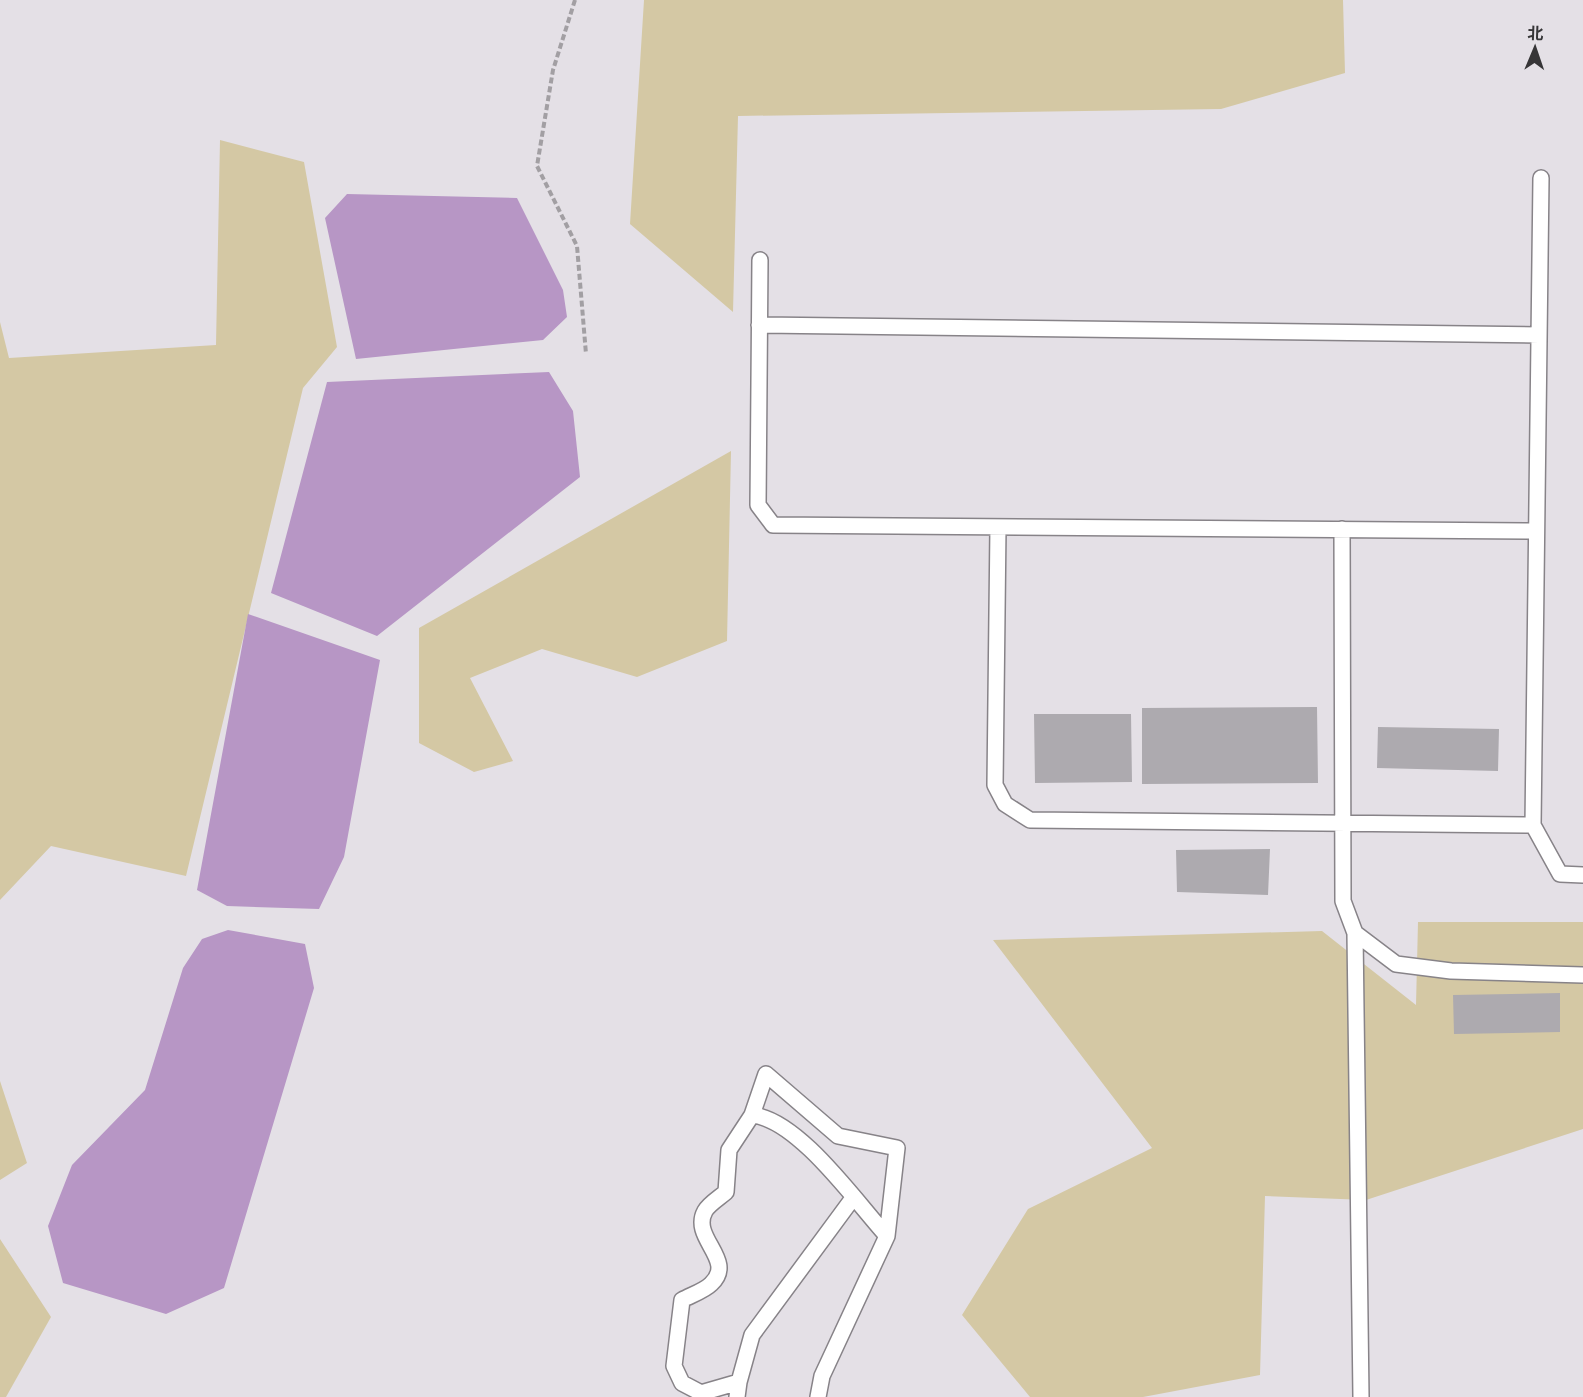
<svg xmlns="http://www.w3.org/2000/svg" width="1583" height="1397" font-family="'PT Sans','Noto Sans SC',sans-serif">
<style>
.green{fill:#d4c8a4}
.water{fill:#b796c5}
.building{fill:#adaaaf}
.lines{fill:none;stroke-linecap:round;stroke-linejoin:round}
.lane-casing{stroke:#878388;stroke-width:18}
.path{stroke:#a29fa3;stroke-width:4;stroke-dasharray:6 3;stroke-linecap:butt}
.lane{stroke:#fff;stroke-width:15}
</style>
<rect width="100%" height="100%" fill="#e4e0e6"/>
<path class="green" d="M 644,0 L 1343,0 L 1345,73 L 1221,109 L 738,116 L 733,312 L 630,224 Z
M 220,140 L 304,162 L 337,347 L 303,388 L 186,876 L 51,846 L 0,900 L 0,322 L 9,358 L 216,345 Z
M 731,451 L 727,641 L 637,677 L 542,649 L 470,678 L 513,761 L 474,772 L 419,743 L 419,628 Z
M 1418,922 L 1583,922 L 1583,1129 L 1366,1200 L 1265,1196 L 1260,1375 L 1143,1397 L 1030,1397 L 962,1315 L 1028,1209 L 1152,1148 L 993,940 L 1322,931 L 1416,1005 Z
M 0,1081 L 27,1163 L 0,1180 Z
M 0,1239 L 51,1317 L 6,1397 L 0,1397 Z"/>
<path class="water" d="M 347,194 L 517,198 L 563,290 L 567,317 L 543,340 L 356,359 L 325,218 Z
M 549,372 L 573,411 L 580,477 L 377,636 L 271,593 L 327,382 Z
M 248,614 L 380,660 L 344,857 L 319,909 L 227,906 L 197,890 Z
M 228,930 L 305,944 L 314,988 L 224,1288 L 166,1314 L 63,1283 L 48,1226 L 72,1165 L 145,1090 L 183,968 L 202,939 Z"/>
<path class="building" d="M 1317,707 L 1318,783 L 1142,784 L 1142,708 Z
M 1034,714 L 1131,714 L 1132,782 L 1035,783 Z
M 1378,727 L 1499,729 L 1498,771 L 1377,768 Z
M 1270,849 L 1268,895 L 1177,892 L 1176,850 Z
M 1560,993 L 1560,1032 L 1454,1034 L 1453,995 Z"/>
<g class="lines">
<g class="lane-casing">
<path id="lane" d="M 1541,178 L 1533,825 L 1560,874 L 1583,875
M 760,260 L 758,505 L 773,525 L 1536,531
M 759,325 L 1539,335
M 998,527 L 995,785 L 1005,804 L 1030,820 L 1533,825
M 1342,529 L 1343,901 L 1355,933 L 1396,964 L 1451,971 L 1583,975
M 1355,933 L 1361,1397
M 752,1115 C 798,1119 856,1202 887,1236
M 739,1382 L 701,1393 L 682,1383 L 674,1366 L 682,1300 C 691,1295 704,1291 711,1284 C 737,1260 690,1238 705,1211 C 709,1204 719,1198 726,1192 L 729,1150 L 752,1115 L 766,1074 L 838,1136 L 897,1148 L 887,1236 L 822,1376 L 818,1397
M 737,1397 L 739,1382 L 752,1335 L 853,1198"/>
</g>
<path class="path" d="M 575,0 L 553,70 L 537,166 L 577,246 L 586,354"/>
<use href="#lane" class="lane"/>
</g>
<g transform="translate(1535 48) rotate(2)" stroke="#e4e0e6" stroke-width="4.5" paint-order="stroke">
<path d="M0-4.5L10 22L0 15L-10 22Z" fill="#363537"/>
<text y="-9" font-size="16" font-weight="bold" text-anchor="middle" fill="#363537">北</text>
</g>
</svg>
